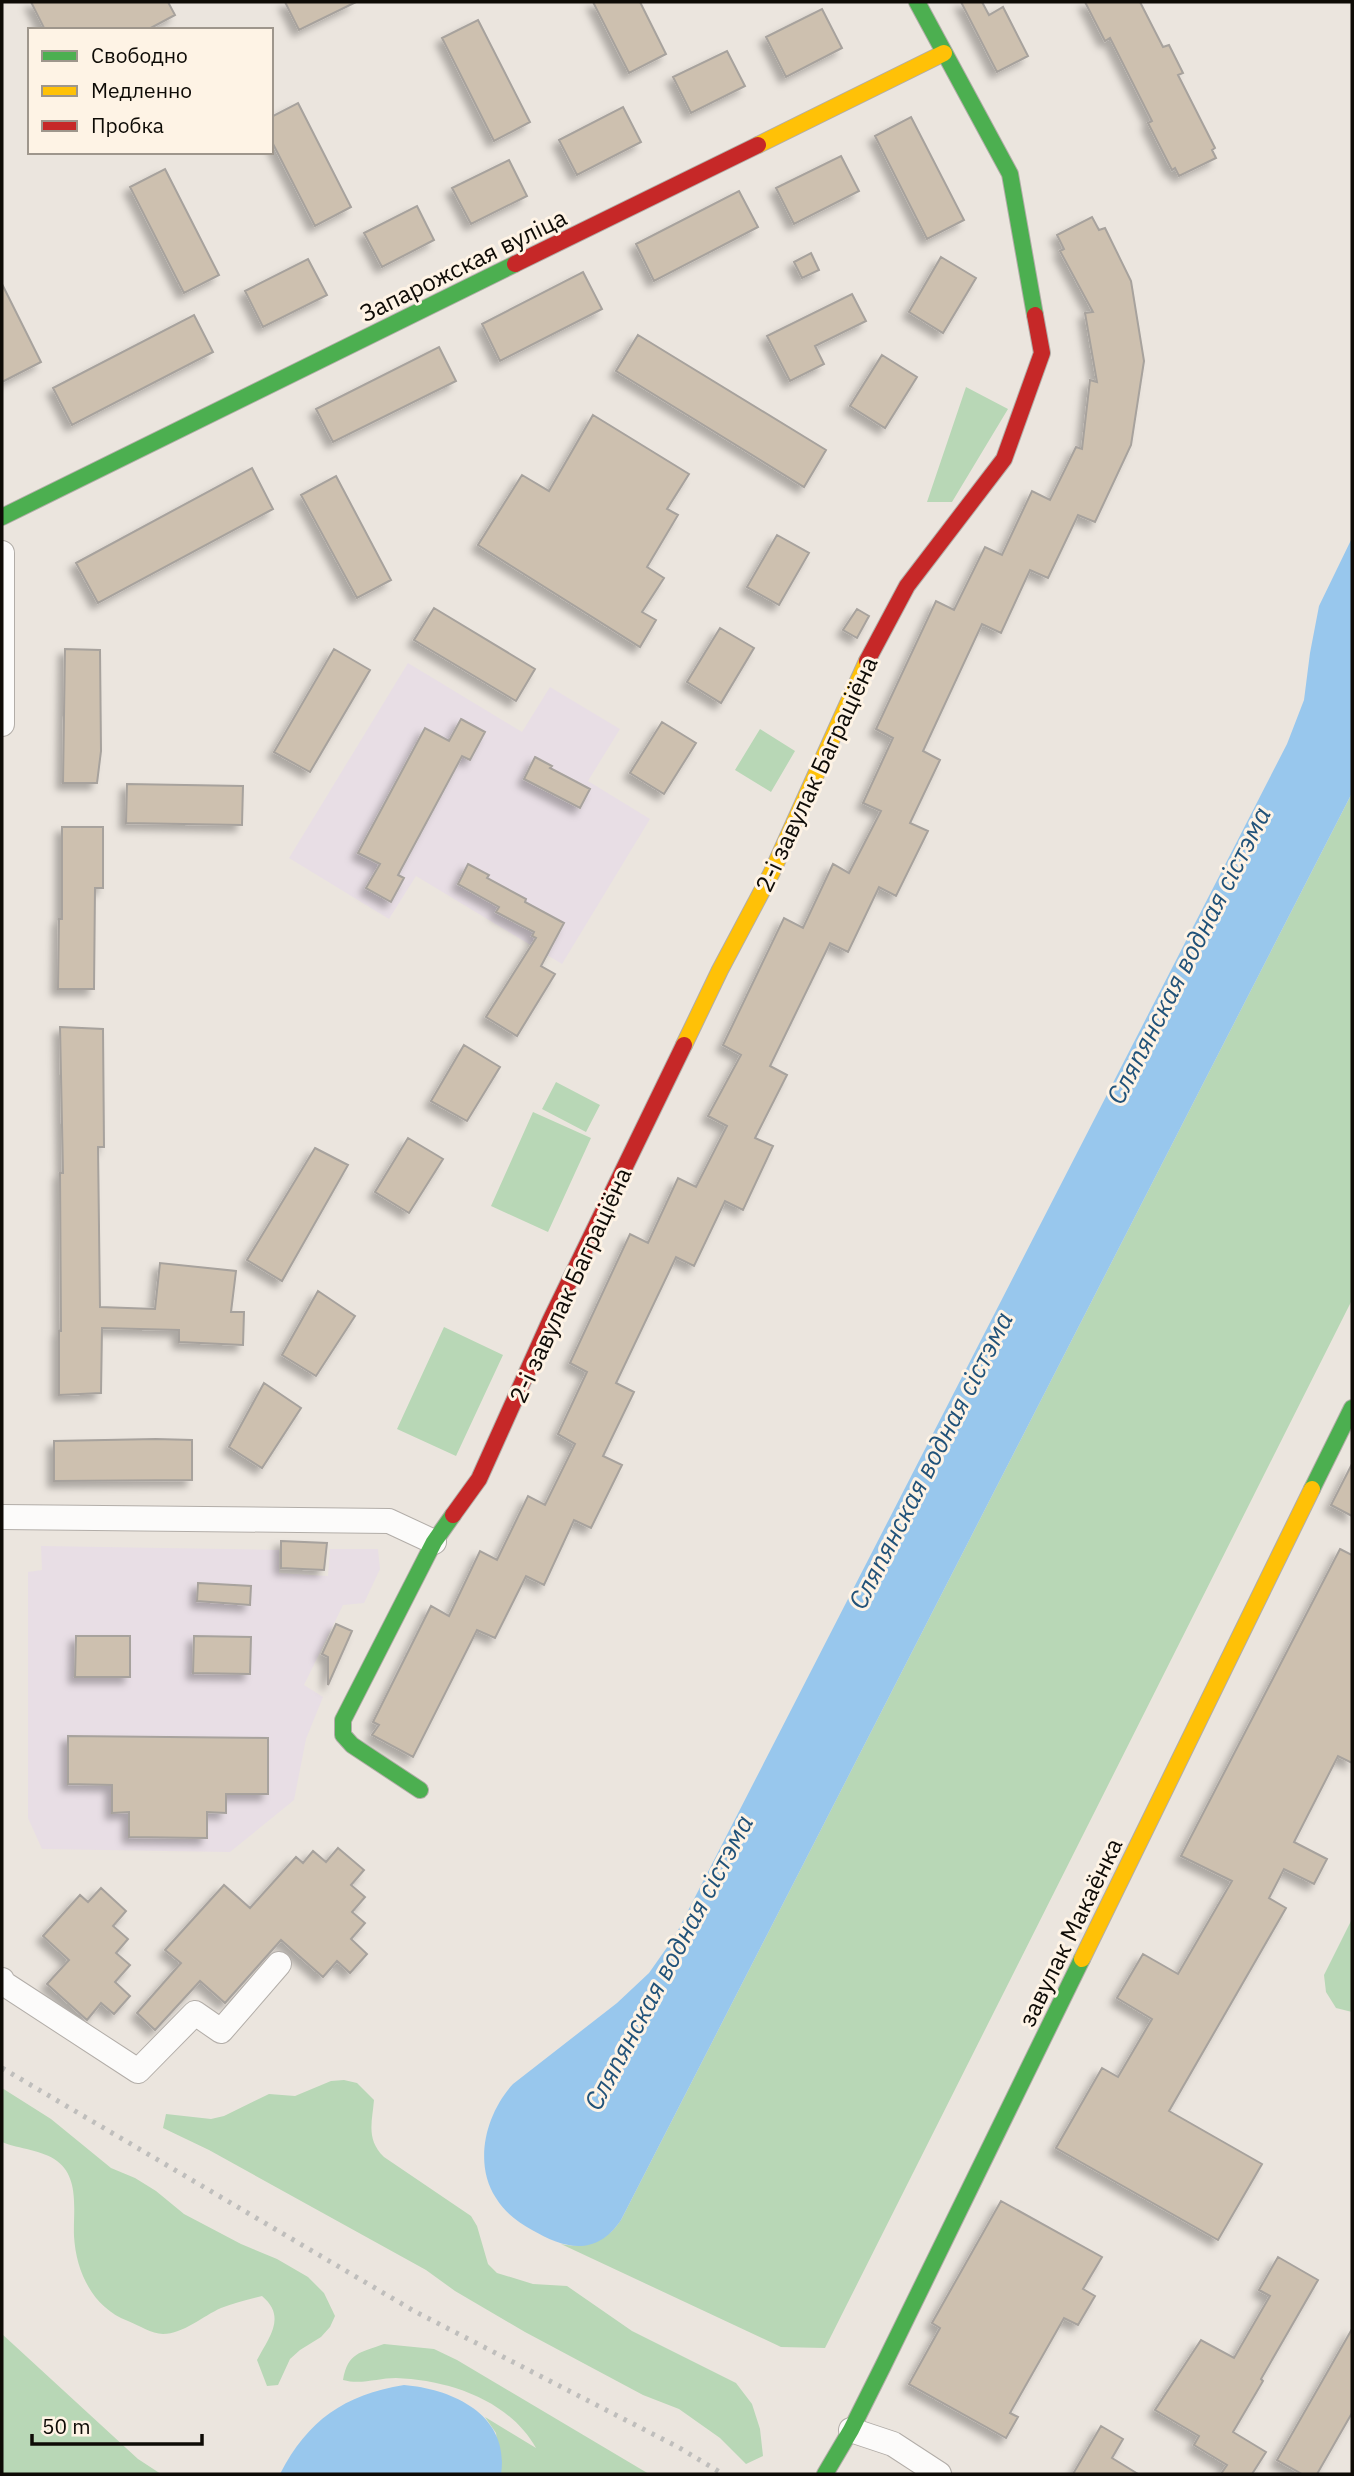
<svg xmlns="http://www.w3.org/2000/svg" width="1354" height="2476" font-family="'IBM Plex Sans',sans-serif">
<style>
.education{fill:#e8dee5}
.green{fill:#b8d7b6}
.water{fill:#98c7ed}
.building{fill:#cdc0af;stroke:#a7a29d;stroke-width:2;filter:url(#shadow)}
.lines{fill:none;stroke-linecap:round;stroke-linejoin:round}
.street-casing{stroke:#b2ada8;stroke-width:26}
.fast-casing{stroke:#b2ada8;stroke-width:18}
.slow-casing{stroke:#b2ada8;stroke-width:18}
.jam-casing{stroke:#b2ada8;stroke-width:18}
.street{stroke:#fcfbfa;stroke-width:24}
.fast{stroke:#4caf50;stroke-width:16}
.slow{stroke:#ffc107;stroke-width:16}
.jam{stroke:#c62828;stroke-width:16}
.rail{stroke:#bfbebc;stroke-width:5;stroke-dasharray:3.5 7;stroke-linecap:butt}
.labels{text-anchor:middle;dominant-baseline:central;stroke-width:6;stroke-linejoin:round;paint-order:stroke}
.street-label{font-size:24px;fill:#0e0b06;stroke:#fef3e5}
.water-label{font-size:26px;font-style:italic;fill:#215279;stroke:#fef3e5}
</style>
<defs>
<filter id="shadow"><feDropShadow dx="-6" dy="6" stdDeviation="3.5" flood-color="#0004"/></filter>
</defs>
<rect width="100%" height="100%" fill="#ebe5de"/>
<path class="education" d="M 408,663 L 522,732 L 550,687 L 620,729 L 588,781 L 650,819 L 562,964 L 416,876 L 389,919 L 289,858 Z
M 41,1546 L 279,1550 L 279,1573 L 328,1576 L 330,1549 L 378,1549 L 380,1569 L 364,1603 L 343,1605 L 304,1685 L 323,1697 L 306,1739 L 294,1800 L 230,1852 L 42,1849 L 28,1818 L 28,1572 L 42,1570 Z"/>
<path class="green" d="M 966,387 L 1008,409 L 952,502 L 927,502 Z
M 760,729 L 795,751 L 771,792 L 735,770 Z
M 1352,793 L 1352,1300 L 825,2348 L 781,2347 L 561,2244 C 587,2249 606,2242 621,2220 Z
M 556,1082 L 600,1105 L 586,1132 L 542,1109 Z
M 533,1112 L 591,1138 L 548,1232 L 491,1206 Z
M 444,1327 L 503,1355 L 456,1456 L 397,1429 Z
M 1352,1919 L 1352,2012 L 1336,2008 L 1326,1992 L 1324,1975 Z
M 344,2080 L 357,2083 L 374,2100 C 372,2123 366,2139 384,2157 L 471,2216 L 477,2226 L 488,2264 L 497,2273 L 533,2284 L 567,2286 L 632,2331 L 736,2383 L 752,2404 L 760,2429 L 763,2456 L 746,2464 L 720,2438 L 679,2409 L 643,2395 L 525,2332 L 455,2291 L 426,2270 L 209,2150 L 163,2128 L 166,2114 L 211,2119 L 224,2116 L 269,2094 L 295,2096 L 331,2081 Z
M 2,2088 L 51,2119 L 111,2168 L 135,2178 L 156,2191 L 184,2214 L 241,2244 L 277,2259 L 308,2277 L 324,2293 L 335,2316 L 330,2327 L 321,2337 L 300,2350 L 290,2359 L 278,2385 L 267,2386 L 257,2360 C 269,2337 287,2317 262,2296 C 249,2299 234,2303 221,2308 C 203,2316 183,2334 163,2334 C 152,2334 138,2325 128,2321 C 93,2308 76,2272 74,2236 C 73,2212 80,2178 57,2161 C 43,2150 19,2149 2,2142 Z
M 2,2334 L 138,2459 L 161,2474 L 2,2474 Z
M 384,2344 L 434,2349 L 457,2360 L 649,2474 L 501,2474 L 496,2433 L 485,2417 L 536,2448 C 509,2400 449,2380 396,2378 C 378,2378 361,2385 343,2380 C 348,2352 360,2353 384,2344 Z"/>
<path class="water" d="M 1352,538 L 1352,793 L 621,2220 C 596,2257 565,2249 532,2230 C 518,2222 505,2213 496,2198 C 473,2163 486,2113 513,2084 L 617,2003 L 649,1973 L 675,1936 L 1287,744 L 1304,700 L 1310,653 L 1319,606 Z
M 404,2385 C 453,2389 510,2415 501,2474 L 280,2474 C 308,2420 344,2395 404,2385 Z"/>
<path class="building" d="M 31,2 L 168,2 L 175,15 L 147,30 L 45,30 Z
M 285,2 L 356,2 L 299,30 Z
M 593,2 L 640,2 L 666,54 L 629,73 Z
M 961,2 L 982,2 L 989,15 L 1003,7 L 1028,56 L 997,72 Z
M 1085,2 L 1140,2 L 1163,47 L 1169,45 L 1183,73 L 1178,75 L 1215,148 L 1212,150 L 1216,158 L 1179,176 L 1175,168 L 1172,170 L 1148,123 L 1152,121 L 1110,38 L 1105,41 Z
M 822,9 L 842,48 L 786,77 L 766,37 Z
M 478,20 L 530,122 L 494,141 L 442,38 Z
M 727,51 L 745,86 L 691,113 L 673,77 Z
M 298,103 L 351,207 L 315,226 L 271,140 L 271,117 Z
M 623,107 L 641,142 L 577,175 L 559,140 Z
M 911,117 L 964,220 L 927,239 L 875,136 Z
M 841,156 L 859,191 L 794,224 L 776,188 Z
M 509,160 L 527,196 L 471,224 L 452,188 Z
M 165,169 L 219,275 L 184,293 L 130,187 Z
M 739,191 L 758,227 L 654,281 L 636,244 Z
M 417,206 L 434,240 L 382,267 L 364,233 Z
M 1092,217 L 1099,230 L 1105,228 L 1131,281 L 1144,361 L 1131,445 L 1095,522 L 1078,515 L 1048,578 L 1030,570 L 1001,633 L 982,624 L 923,751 L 940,760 L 910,823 L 928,831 L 896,896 L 879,887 L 848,952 L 830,943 L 770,1066 L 787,1075 L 755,1138 L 773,1146 L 743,1210 L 725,1201 L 694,1266 L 676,1257 L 616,1383 L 634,1392 L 603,1456 L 622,1465 L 591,1528 L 574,1520 L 544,1585 L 526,1576 L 495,1638 L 477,1630 L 413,1757 L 372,1735 L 379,1725 L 373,1722 L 431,1606 L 449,1616 L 480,1551 L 497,1560 L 528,1496 L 545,1505 L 575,1444 L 558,1434 L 587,1372 L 570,1363 L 630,1234 L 648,1243 L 678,1178 L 696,1187 L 727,1126 L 708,1116 L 741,1055 L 723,1045 L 784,918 L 803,928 L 833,864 L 849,873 L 881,811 L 863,803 L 893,738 L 876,729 L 936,601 L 954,610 L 985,547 L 1002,555 L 1032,491 L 1050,500 L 1076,447 L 1082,449 L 1090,380 L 1097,382 L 1085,313 L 1093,312 L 1060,251 L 1064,249 L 1057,235 Z
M 811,253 L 819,270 L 802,278 L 794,262 Z
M 941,257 L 976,278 L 943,333 L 909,312 Z
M 308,259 L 327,295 L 263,327 L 245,291 Z
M 583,272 L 602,309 L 500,361 L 482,324 Z
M 2,284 L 41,362 L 2,382 Z
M 852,294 L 866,321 L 815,346 L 824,364 L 790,381 L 767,336 Z
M 194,315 L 213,352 L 72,425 L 53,388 Z
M 638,335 L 826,450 L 804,487 L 616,371 Z
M 439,347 L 456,381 L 333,442 L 316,409 Z
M 882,355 L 917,377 L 885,428 L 850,406 Z
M 593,415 L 689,474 L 667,509 L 678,515 L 647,567 L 664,578 L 642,612 L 656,620 L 640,647 L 478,545 L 522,475 L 549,491 Z
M 252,468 L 273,509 L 98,603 L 76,563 Z
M 336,476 L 391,580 L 357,598 L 301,495 Z
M 777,535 L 809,553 L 779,605 L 747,587 Z
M 434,608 L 535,669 L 516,701 L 414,640 Z
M 857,609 L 869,616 L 857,638 L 843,630 Z
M 720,628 L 754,648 L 721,703 L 687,682 Z
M 65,649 L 100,650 L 101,751 L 97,783 L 63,783 Z
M 334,649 L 370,670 L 310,772 L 274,752 Z
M 461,719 L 485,732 L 470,760 L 462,756 L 398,875 L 404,878 L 391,902 L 366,888 L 380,864 L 358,853 L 425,728 L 449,741 Z
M 662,722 L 696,743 L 664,794 L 630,773 Z
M 535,757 L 552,766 L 550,768 L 590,789 L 580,808 L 524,779 Z
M 127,784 L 243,786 L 242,825 L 126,823 Z
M 62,827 L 103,827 L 103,888 L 95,888 L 94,989 L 58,989 L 59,919 L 62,919 Z
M 468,864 L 489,875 L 487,878 L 526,899 L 525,902 L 564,923 L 541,966 L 555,974 L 517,1036 L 486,1017 L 536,938 L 532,936 L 534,932 L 496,912 L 499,907 L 458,884 Z
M 60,1027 L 103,1029 L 104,1147 L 98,1147 L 100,1307 L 155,1309 L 160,1263 L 236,1271 L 231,1312 L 244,1312 L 243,1345 L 179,1342 L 179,1330 L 102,1328 L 101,1393 L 59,1395 L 59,1331 L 61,1331 L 60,1173 L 63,1173 Z
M 464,1045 L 500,1067 L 467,1121 L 431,1101 Z
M 408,1138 L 443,1159 L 409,1213 L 375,1192 Z
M 315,1148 L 348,1165 L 282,1281 L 247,1260 Z
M 318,1291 L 355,1316 L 316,1376 L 282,1355 Z
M 264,1383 L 301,1408 L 262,1468 L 229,1447 Z
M 156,1439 L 192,1440 L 192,1480 L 54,1481 L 54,1441 Z
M 1352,1464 L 1352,1516 L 1331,1505 Z
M 281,1541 L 327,1543 L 324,1570 L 281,1568 Z
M 1340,1549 L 1352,1555 L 1352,1763 L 1338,1756 L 1294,1842 L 1327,1859 L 1314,1884 L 1284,1869 L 1269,1898 L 1286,1908 L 1169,2111 L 1262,2164 L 1218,2240 L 1056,2148 L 1102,2068 L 1118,2077 L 1152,2019 L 1117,1998 L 1143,1954 L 1178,1974 L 1232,1881 L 1181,1856 Z
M 198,1583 L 251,1586 L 250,1605 L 197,1601 Z
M 336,1624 L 352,1631 L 328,1685 L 328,1657 L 322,1654 Z
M 76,1636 L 130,1636 L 130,1677 L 75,1677 Z
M 194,1636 L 251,1637 L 250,1674 L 193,1673 Z
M 68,1736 L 268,1738 L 268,1794 L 226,1794 L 226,1813 L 207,1812 L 207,1838 L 129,1837 L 129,1812 L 112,1813 L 112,1785 L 68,1784 Z
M 338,1848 L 364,1870 L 351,1885 L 365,1897 L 352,1912 L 365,1923 L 351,1939 L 367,1954 L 350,1973 L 337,1961 L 323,1977 L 281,1940 L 225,2003 L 200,1981 L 155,2030 L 137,2013 L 181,1963 L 165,1950 L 224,1885 L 250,1908 L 296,1857 L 303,1863 L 313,1851 L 326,1862 Z
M 101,1888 L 126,1911 L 113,1926 L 128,1939 L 116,1953 L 130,1965 L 115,1982 L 130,1996 L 114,2014 L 101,2003 L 87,2020 L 47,1984 L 69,1960 L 43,1936 L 80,1895 L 88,1902 Z
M 1001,2201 L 1102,2257 L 1083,2289 L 1095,2296 L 1078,2325 L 1064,2318 L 1010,2413 L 1018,2417 L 1006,2438 L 909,2384 L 940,2328 L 932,2323 Z
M 1278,2257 L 1318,2280 L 1261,2379 L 1263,2381 L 1233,2432 L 1266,2452 L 1252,2474 L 1221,2474 L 1227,2465 L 1194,2445 L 1199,2436 L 1155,2410 L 1201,2340 L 1234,2358 L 1270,2296 L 1259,2290 Z
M 1352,2329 L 1352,2413 L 1317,2474 L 1302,2474 L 1277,2460 Z
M 1101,2426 L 1123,2439 L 1112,2458 L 1138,2474 L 1073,2474 Z"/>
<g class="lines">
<g class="street-casing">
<path id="street" d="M 2,553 L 2,724
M 2,1517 L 389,1521 L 434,1542
M 2,1980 L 3,1983 L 138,2071 L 195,2013 L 221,2031 L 279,1964
M 851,2430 L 893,2444 L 939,2474"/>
</g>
<g class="fast-casing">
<path id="fast" d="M 917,2 L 1010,174 L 1035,315
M 2,517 L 515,264
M 1312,1489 L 1352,1408
M 420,1790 L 352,1745 L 343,1735 L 343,1720 L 434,1542 L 453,1515
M 825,2474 L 851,2430 L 883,2366 L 1082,1959"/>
</g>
<g class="slow-casing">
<path id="slow" d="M 758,145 L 944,53
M 684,1045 L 720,970 L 772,872 L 867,661
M 1082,1959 L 1312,1489"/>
</g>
<g class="jam-casing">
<path id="jam" d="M 515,264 L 758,145
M 867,661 L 907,586 L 1004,459 L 1042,353 L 1035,315
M 453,1515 L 479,1479 L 550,1321 L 684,1045"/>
</g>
<use href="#street" class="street"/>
<use href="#fast" class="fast"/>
<use href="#slow" class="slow"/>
<use href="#jam" class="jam"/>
<path class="rail" d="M 2,2068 L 414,2311 L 678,2447 L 723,2474"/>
</g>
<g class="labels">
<g class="street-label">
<text transform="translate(463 265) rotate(-26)">Запарожская вуліца</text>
<text transform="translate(816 774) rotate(-65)">2-і завулак Баграціёна</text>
<text transform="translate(570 1285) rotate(-65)">2-і завулак Баграціёна</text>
<text transform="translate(1070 1932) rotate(-64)">завулак Макаёнка</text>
</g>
<g class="water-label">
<text transform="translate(1188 955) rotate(-63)">Сляпянская водная сістэма</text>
<text transform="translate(930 1460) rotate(-63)">Сляпянская водная сістэма</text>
<text transform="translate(668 1962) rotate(-62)">Сляпянская водная сістэма</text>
</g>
</g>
<rect width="1354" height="2476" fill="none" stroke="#0e0b06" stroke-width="7"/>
<rect x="28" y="28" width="245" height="126" fill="#fef3e5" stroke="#9e968c" stroke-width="2"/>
<rect x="42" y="51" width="35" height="10" fill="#4caf50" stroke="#9e968c" stroke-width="2"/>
<text x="91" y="63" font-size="21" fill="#0e0b06">Свободно</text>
<rect x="42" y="86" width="35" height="10" fill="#ffc107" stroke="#9e968c" stroke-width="2"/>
<text x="91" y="98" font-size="21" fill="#0e0b06">Медленно</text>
<rect x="42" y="121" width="35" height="10" fill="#c62828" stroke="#9e968c" stroke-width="2"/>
<text x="91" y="133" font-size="21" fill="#0e0b06">Пробка</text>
<path d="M32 2434v10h170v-10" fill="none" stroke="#0e0b06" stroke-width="3.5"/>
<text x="42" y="2434" font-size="21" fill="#0e0b06" stroke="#fef3e5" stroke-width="5" paint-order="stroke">50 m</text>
</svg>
